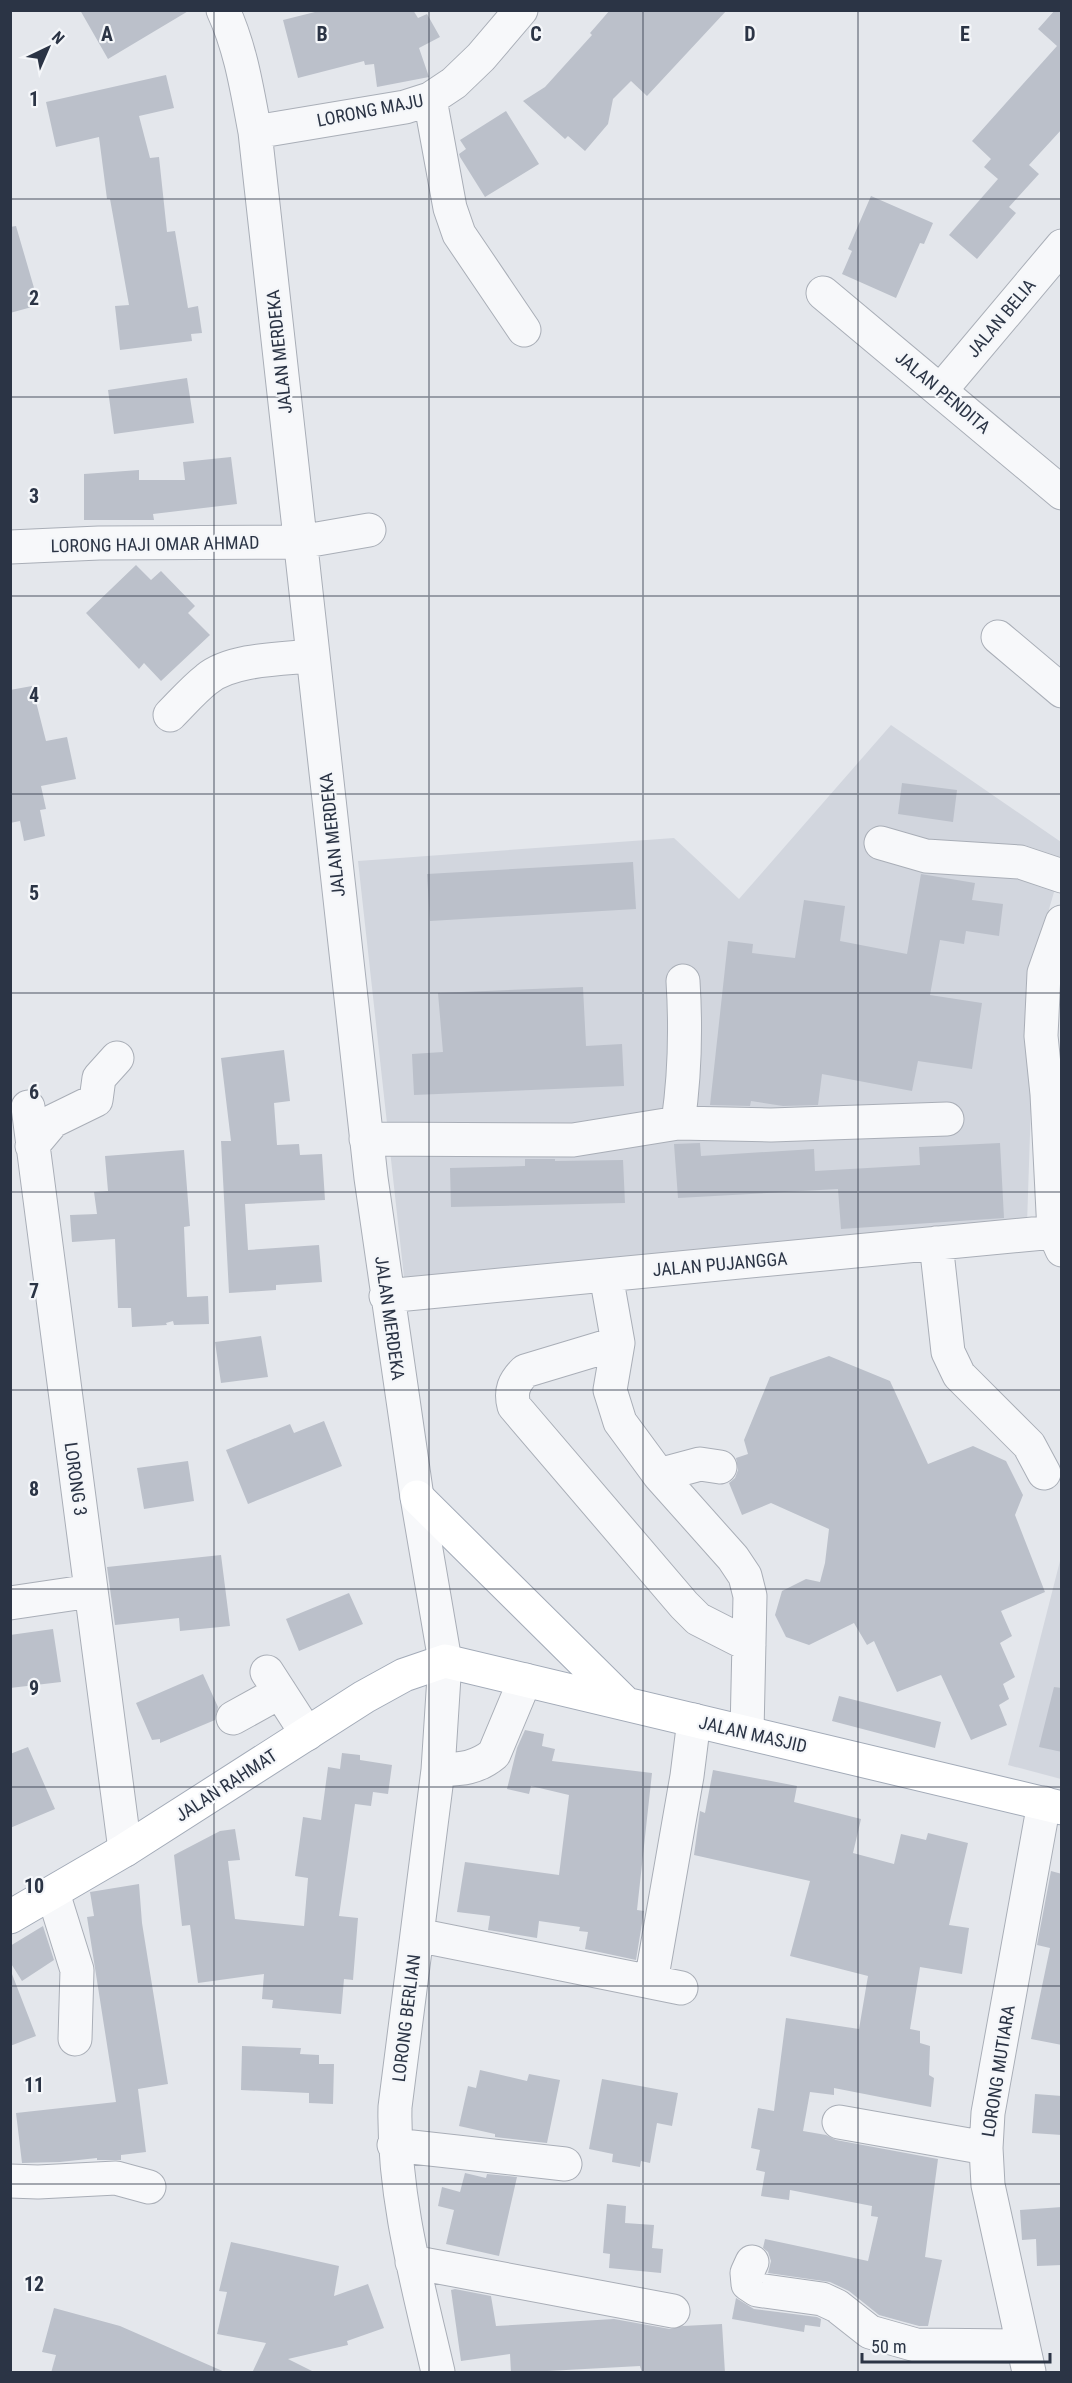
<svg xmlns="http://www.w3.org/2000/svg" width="1072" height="2383" font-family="'Roboto Condensed',sans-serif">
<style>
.built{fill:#d2d6de}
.building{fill:#bbc0ca}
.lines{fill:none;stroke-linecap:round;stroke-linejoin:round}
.minor-casing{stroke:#a9aeb7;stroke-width:35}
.major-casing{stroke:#a3abb8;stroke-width:35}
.minor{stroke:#f7f8fa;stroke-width:33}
.major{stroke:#fff;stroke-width:33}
.grid{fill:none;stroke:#2b3445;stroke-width:1.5;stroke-opacity:0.55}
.labels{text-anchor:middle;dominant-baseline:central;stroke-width:4.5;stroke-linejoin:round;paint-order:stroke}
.street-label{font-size:18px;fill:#2b3445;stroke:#f4f6f9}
.grid-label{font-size:20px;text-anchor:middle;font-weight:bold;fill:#2b3445;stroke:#f4f6f9;stroke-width:4.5;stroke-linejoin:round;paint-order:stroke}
</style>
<rect width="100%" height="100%" fill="#e4e7ec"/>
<path class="built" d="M 891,725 L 1061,842 L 1061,868 L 1036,954 L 1027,1224 L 404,1277 L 358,861 L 674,838 L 739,899 Z
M 1061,1557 L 1061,1779 L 1008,1765 Z"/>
<path class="building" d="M 80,10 L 190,10 L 108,59 Z
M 323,10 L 413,10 L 418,18 L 427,14 L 440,37 L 419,48 L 429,77 L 377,87 L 374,64 L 365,65 L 364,61 L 298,78 L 283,20 Z
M 610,10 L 727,10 L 647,96 L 631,81 L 613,99 L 608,124 L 585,151 L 568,136 L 565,139 L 523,101 L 545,87 L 592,35 L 590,33 Z
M 1055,10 L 1062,10 L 1062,129 L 1029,165 L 1039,174 L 1009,207 L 1016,213 L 977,259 L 949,235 L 998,179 L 984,167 L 991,159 L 972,141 L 1057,46 L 1038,29 Z
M 166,75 L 174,108 L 139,116 L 150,158 L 159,157 L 167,232 L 175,231 L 188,308 L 198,306 L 202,333 L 191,334 L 192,341 L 120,350 L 115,306 L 129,305 L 110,199 L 107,199 L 99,137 L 56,147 L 46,102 Z
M 506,111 L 539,164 L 485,197 L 460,157 L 459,154 L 466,149 L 460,140 Z
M 871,196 L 933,223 L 924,244 L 920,243 L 896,298 L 842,274 L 852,251 L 848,249 Z
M 16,226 L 39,305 L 10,313 L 10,227 Z
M 187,378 L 194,423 L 114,434 L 108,390 Z
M 231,457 L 237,504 L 153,514 L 154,520 L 84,520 L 84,474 L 139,470 L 139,480 L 185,480 L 183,462 Z
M 136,565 L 151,580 L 161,571 L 195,606 L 188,613 L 210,635 L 161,681 L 144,663 L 139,669 L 86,613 Z
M 32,686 L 46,741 L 67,737 L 76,779 L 41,786 L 46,809 L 40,810 L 45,836 L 24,841 L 20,821 L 10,823 L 10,690 Z
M 902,783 L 957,790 L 953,822 L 898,814 Z
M 633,862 L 636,909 L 430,921 L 427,874 Z
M 921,874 L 975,883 L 972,900 L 1003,904 L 999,936 L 966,931 L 964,944 L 940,940 L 930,995 L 982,1003 L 972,1069 L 918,1061 L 912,1091 L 822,1074 L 818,1105 L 783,1106 L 751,1101 L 750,1106 L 710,1105 L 728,941 L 753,944 L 752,953 L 795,958 L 804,900 L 845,906 L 840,941 L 907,954 Z
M 583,987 L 586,1046 L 622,1044 L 624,1086 L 414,1095 L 412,1054 L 443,1052 L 438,993 Z
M 284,1050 L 290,1101 L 274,1103 L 277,1145 L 299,1144 L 300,1155 L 322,1154 L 325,1200 L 245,1204 L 248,1250 L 319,1245 L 322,1282 L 276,1285 L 276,1290 L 229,1293 L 221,1141 L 231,1141 L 221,1058 Z
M 700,1143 L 701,1156 L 814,1149 L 815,1171 L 920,1165 L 919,1147 L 1000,1143 L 1004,1218 L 841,1229 L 838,1189 L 678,1198 L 674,1144 Z
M 184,1150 L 190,1226 L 184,1227 L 187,1297 L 208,1296 L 209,1324 L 174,1325 L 173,1321 L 166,1323 L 167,1325 L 132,1327 L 131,1308 L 118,1308 L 115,1239 L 72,1242 L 70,1215 L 97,1214 L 94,1192 L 108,1191 L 105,1156 Z
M 525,1159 L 555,1159 L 555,1161 L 623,1160 L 625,1203 L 451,1207 L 450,1168 L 525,1166 Z
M 261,1336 L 268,1377 L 221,1383 L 215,1342 Z
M 829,1356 L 890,1381 L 928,1464 L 973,1446 L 1006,1461 L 1023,1495 L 1015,1515 L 1045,1592 L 1001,1611 L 1012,1636 L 1000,1643 L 1015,1677 L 1003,1684 L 1009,1699 L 999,1705 L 1007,1725 L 971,1740 L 941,1675 L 897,1692 L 874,1641 L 867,1645 L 854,1623 L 809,1645 L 786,1637 L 775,1615 L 782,1591 L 806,1579 L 820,1582 L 825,1563 L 829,1529 L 771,1503 L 742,1515 L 729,1483 L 735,1478 L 738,1470 L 736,1458 L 748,1454 L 744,1440 L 770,1377 Z
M 324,1421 L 342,1466 L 248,1504 L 226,1450 L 290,1424 L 294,1433 Z
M 188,1461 L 194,1501 L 144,1509 L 137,1468 Z
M 221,1555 L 230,1626 L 180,1631 L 179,1618 L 115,1625 L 107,1567 Z
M 349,1593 L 363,1624 L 299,1651 L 286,1619 Z
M 53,1629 L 61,1682 L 10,1688 L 10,1635 Z
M 203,1674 L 218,1707 L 215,1720 L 160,1743 L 160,1739 L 152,1740 L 136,1703 Z
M 1054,1687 L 1062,1688 L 1062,1752 L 1039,1747 Z
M 839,1696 L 941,1722 L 935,1748 L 832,1721 Z
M 525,1730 L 544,1734 L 542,1746 L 555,1749 L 552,1761 L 652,1773 L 637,1910 L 644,1911 L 636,1960 L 585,1949 L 588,1932 L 579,1931 L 580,1927 L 539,1921 L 537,1938 L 488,1930 L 490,1916 L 457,1912 L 465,1862 L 559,1875 L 569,1795 L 531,1786 L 529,1794 L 507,1789 L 517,1748 Z
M 28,1747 L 55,1809 L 10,1828 L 10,1754 Z
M 342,1753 L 360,1755 L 360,1760 L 392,1765 L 388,1794 L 373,1792 L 371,1806 L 355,1804 L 339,1916 L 358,1918 L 353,1980 L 344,1979 L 341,2014 L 272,2008 L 273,2000 L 262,1999 L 264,1974 L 198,1983 L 190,1925 L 182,1926 L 174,1855 L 220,1831 L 235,1829 L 240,1860 L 228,1861 L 235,1919 L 304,1926 L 308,1878 L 295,1876 L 303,1817 L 321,1820 L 328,1767 L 340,1769 Z
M 713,1770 L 797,1786 L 794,1802 L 861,1819 L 853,1853 L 894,1864 L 901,1834 L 926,1840 L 928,1833 L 968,1843 L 949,1925 L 969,1928 L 962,1974 L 920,1967 L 910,2029 L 920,2031 L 920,2043 L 930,2046 L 929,2075 L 934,2078 L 931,2107 L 834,2088 L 834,2095 L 810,2092 L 803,2131 L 826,2135 L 836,2140 L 938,2159 L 925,2257 L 942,2260 L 928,2326 L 919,2326 L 879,2315 L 849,2291 L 830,2282 L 768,2273 L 771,2261 L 768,2252 L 763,2248 L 765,2239 L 868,2261 L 878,2217 L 871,2216 L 872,2206 L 790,2190 L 789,2200 L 761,2196 L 765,2172 L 756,2170 L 760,2150 L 751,2148 L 758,2108 L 774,2111 L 786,2018 L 859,2029 L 868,1976 L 790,1956 L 810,1881 L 694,1855 L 700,1811 L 705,1813 Z
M 1051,1871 L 1062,1874 L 1062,2045 L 1031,2039 L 1050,1948 L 1037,1945 Z
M 139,1884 L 142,1923 L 168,2084 L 138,2089 L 146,2152 L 121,2155 L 121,2160 L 97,2160 L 97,2158 L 60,2162 L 22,2163 L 16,2113 L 116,2102 L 87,1917 L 94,1916 L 90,1892 Z
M 43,1926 L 54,1960 L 22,1981 L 10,1962 L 10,1946 Z
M 12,1974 L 36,2036 L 10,2046 L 10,1975 Z
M 242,2046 L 301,2048 L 300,2054 L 319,2055 L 319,2064 L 334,2064 L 333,2104 L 309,2103 L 309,2093 L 241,2090 Z
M 480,2070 L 527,2081 L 529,2074 L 560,2080 L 547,2143 L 495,2137 L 495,2134 L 459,2126 L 468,2086 L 476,2088 Z
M 602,2079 L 678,2093 L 672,2126 L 657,2123 L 650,2163 L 641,2161 L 640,2167 L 612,2162 L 613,2154 L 589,2149 Z
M 1035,2094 L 1062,2096 L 1062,2135 L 1032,2133 Z
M 465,2173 L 486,2178 L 487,2174 L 517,2177 L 499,2256 L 446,2244 L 454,2210 L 438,2206 L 442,2187 L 460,2192 Z
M 607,2204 L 626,2206 L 625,2223 L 654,2225 L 652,2248 L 663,2249 L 661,2273 L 609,2268 L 610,2254 L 603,2253 Z
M 1062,2207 L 1062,2265 L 1037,2266 L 1036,2239 L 1022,2240 L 1020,2210 Z
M 231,2242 L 339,2266 L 334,2296 L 368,2284 L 384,2328 L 347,2341 L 348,2345 L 288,2359 L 316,2373 L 252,2373 L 266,2343 L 217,2334 L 227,2292 L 219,2291 Z
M 455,2289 L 491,2296 L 496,2326 L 614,2319 L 670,2329 L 683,2326 L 722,2324 L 725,2373 L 642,2373 L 640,2366 L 511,2373 L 510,2354 L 461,2361 L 451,2290 Z
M 736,2298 L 754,2309 L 817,2317 L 821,2319 L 820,2327 L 805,2325 L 804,2332 L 732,2319 Z
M 54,2308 L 120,2326 L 227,2373 L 51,2373 L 56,2355 L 42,2352 Z"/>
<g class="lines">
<g class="minor-casing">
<path id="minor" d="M 223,10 C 241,49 247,90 255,132 L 371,1178 L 417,1497 L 445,1661 L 438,1770 L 395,2107 C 393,2197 418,2285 438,2372
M 430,99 L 450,208 L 459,234 L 524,330
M 255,132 L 405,107 L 430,99 L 454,83 L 481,57 L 521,10
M 823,293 L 1062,493
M 941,390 L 1062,246
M 10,547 L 99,543 L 300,542 L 369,530
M 998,637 L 1062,691
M 170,715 C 182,703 194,689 207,679 C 231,659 282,659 312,656
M 881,843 L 926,856 L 1020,862 L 1062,876
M 1062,922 L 1044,973 L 1041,1036 L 1047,1094 L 1054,1232 L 1062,1250
M 28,1107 L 125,1850
M 678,1123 L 771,1125 L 947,1119
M 366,1139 L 573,1140 L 678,1123 C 685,1075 686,1029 683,981
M 32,1146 L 53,1121 L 96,1100 L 99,1078 L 117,1058
M 936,1243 L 948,1352 L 959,1375 L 1029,1445 L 1044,1473
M 606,1275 L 618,1343 L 610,1390 L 620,1422 L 659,1475 L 733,1558 L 745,1576 L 750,1596 L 747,1732
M 386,1296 L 1054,1232
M 618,1343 L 525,1371 C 514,1382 510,1391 514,1406 L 684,1605 L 698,1619 L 749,1645
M 659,1475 L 700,1464 L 720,1467
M 10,1603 L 91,1591
M 267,1672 L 307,1734
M 233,1718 L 280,1692
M 438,1770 C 460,1769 476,1769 494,1754 L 525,1680
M 53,1893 L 77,1970 L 75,2039
M 417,1935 L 681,1988
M 651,1982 L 687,1776 L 694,1720
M 839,2122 L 986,2148
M 394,2145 L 565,2164
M 10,2181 L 38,2182 L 116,2178 L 149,2187
M 412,2262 L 673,2311
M 752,2262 L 747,2273 L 748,2284 L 757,2290 L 822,2299 L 837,2306 L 870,2332 L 916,2345 L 1023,2346
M 1029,2372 L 988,2185 L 986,2148 L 988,2113 L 1044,1803"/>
</g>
<g class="major-casing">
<path id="major" d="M 417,1497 L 625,1703
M 10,1917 L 125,1850 L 364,1697 L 404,1675 L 445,1661 L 1062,1808"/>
</g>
<use href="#minor" class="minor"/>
<use href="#major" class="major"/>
</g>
<path class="grid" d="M 214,10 L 214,2372M 429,10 L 429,2372M 643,10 L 643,2372M 858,10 L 858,2372M 10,199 L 1062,199M 10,397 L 1062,397M 10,596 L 1062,596M 10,794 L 1062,794M 10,993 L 1062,993M 10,1192 L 1062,1192M 10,1390 L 1062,1390M 10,1589 L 1062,1589M 10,1787 L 1062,1787M 10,1986 L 1062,1986M 10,2184 L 1062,2184"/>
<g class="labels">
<g class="street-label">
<text transform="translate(370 110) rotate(-11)">LORONG MAJU</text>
<text transform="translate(1001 318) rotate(-50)">JALAN BELIA</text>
<text transform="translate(279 352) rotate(-96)">JALAN MERDEKA</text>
<text transform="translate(943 392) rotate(40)">JALAN PENDITA</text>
<text transform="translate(155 544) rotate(-1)">LORONG HAJI OMAR AHMAD</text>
<text transform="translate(332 835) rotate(-96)">JALAN MERDEKA</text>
<text transform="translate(720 1264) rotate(-5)">JALAN PUJANGGA</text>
<text transform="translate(390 1318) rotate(82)">JALAN MERDEKA</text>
<text transform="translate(76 1479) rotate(82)">LORONG 3</text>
<text transform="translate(753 1734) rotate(13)">JALAN MASJID</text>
<text transform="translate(226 1785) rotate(-33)">JALAN RAHMAT</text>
<text transform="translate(406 2018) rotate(-83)">LORONG BERLIAN</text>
<text transform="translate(998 2071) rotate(-81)">LORONG MUTIARA</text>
</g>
</g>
<g class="grid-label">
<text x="107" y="41">A</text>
<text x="322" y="41">B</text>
<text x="536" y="41">C</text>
<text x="750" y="41">D</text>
<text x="965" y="41">E</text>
<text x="34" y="106">1</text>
<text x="34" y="305">2</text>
<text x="34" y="503">3</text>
<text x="34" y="702">4</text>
<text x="34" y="900">5</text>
<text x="34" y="1099">6</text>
<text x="34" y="1298">7</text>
<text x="34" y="1496">8</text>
<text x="34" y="1695">9</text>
<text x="34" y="1893">10</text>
<text x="34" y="2092">11</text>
<text x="34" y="2291">12</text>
</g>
<rect width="1072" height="2383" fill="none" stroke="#2b3445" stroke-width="24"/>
<g transform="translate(48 48) rotate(44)" stroke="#f4f6f9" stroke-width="4.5" paint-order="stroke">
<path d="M0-4.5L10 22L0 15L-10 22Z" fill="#2b3445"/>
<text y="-9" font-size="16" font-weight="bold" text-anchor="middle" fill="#2b3445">N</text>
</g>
<path d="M862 2353v9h188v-9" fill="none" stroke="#2b3445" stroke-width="3"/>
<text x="871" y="2353" font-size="18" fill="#2b3445" stroke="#f4f6f9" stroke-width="4.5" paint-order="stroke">50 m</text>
</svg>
